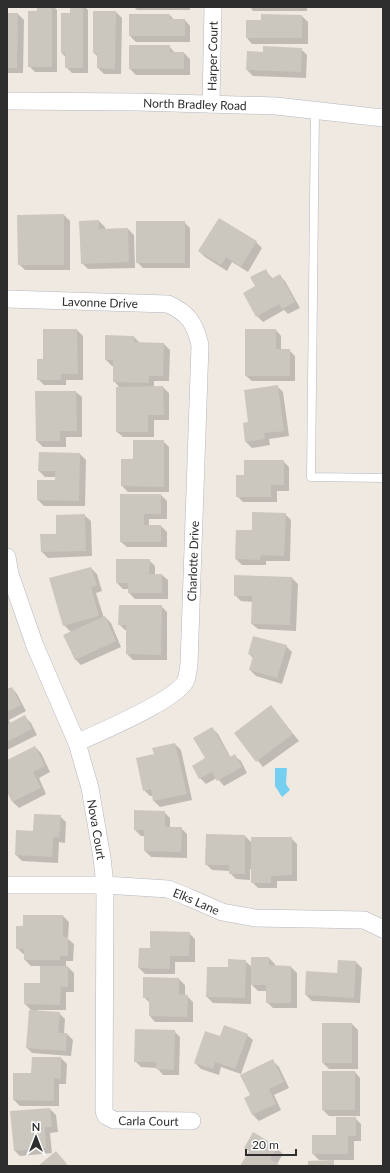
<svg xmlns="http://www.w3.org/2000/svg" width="390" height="1173" font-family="Lato,sans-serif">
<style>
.water{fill:#75cff0}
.shadow{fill:#0003}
.building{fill:#cbc7bf}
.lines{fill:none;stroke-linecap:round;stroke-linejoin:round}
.lane-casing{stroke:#b4b7c1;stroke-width:9}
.street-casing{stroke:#b4b7c1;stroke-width:18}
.lane{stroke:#fff;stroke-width:8}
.street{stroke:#fff;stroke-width:17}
.labels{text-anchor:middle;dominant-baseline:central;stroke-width:3.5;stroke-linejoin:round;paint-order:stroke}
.street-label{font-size:12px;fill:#2e2e2e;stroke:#fff}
</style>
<rect width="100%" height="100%" fill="#efe9e1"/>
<path class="water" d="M 275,768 L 287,768 L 286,784 L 290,790 L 282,797 L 275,786 Z"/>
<path class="shadow" d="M 38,7 L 54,7 L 57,10 L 57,72 L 35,72 L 29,66 Z
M 71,7 L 85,7 L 88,10 L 88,73 L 72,73 L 66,67 L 66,58 L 62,53 L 71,14 Z
M 134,7 L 190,7 L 190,10 L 137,10 Z
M 250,7 L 307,7 L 307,11 L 253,11 Z
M 116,12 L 122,18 L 121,74 L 104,74 L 98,68 L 98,57 L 94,53 Z
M 7,14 L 18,14 L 24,20 L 23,73 L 7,73 Z
M 130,15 L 170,15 L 174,20 L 185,20 L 190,26 L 190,42 L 136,42 L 130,36 Z
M 302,16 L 308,22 L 308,44 L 252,44 L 247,38 L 261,21 Z
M 169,46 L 175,53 L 184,53 L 190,59 L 190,75 L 136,75 L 130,69 Z
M 301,49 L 307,55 L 306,78 L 253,76 L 247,70 L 264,53 Z
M 64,215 L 70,221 L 70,270 L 25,270 L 19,264 Z
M 219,219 L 256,242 L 262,248 L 248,272 L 232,262 L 227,271 L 205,257 L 199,251 Z
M 99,221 L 105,227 L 105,230 L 128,229 L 134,235 L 135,268 L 88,269 L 82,263 Z
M 184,222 L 190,228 L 190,268 L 143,268 L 137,262 Z
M 7,228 L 8,229 L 8,269 L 7,269 Z
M 265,270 L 273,279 L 279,275 L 285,281 L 300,308 L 288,314 L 284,310 L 263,322 L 257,316 L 256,287 Z
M 77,330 L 83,336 L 83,380 L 66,380 L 66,385 L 44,385 L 38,379 L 44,360 Z
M 276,330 L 281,336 L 281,350 L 289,350 L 295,356 L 295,381 L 252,381 L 246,376 Z
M 134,337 L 140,343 L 164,344 L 170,350 L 169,381 L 154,381 L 154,387 L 163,387 L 169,393 L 169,420 L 154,420 L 154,437 L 123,437 L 117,432 L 120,388 L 114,381 L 114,366 L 112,366 L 106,360 Z
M 277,386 L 283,392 L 289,436 L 269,439 L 270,445 L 252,448 L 246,442 L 244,424 L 249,423 Z
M 36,392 L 76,392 L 82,397 L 82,437 L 66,437 L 66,447 L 43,447 L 37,441 Z
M 163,441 L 169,447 L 169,492 L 128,492 L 122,486 L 134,460 Z
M 80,454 L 86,460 L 85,506 L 44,506 L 38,500 L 56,481 L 56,477 L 45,477 L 39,471 Z
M 283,461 L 289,467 L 289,491 L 277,491 L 277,502 L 243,502 L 237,496 L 245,476 Z
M 121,495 L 161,495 L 167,501 L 167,519 L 149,519 L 149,526 L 161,526 L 167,532 L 167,547 L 127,547 L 121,542 Z
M 285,514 L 291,520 L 290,561 L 266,561 L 266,565 L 242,565 L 236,559 L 253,531 Z
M 85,516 L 91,521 L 92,556 L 48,558 L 42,552 L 57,535 Z
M 149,560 L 155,566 L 155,575 L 162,575 L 168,580 L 168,599 L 135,599 L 129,593 L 129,589 L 123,589 L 117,583 Z
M 91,568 L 97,574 L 102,591 L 96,593 L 104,618 L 105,617 L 111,623 L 121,647 L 81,665 L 75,659 L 71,632 L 64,625 Z
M 292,578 L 298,584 L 296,631 L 258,629 L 252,624 L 253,602 L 241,601 L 235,595 Z
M 161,606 L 167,612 L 167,660 L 133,660 L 127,654 L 127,630 L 125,630 L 119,624 Z
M 286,646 L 292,652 L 282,684 L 256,676 L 250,670 L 254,659 L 249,654 Z
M 12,688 L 17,694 L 26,711 L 9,720 L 11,724 L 25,717 L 31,723 L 37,735 L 7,750 L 7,690 Z
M 271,706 L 299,741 L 263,767 L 235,733 Z
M 212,728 L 218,734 L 231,758 L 235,756 L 241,761 L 247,773 L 224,786 L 217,778 L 206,784 L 200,778 L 193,766 L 207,759 Z
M 175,744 L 181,750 L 192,800 L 160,807 L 154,801 L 153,796 L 150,796 L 144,790 L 155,755 Z
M 35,747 L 41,753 L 50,772 L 39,778 L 46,794 L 19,808 L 13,802 L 7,789 L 7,761 Z
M 135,811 L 164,812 L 170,818 L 170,828 L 181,828 L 187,834 L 187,858 L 151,857 L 145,851 L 145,836 L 141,836 L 135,830 Z
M 60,816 L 66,822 L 65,843 L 59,842 L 58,863 L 22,861 L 16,855 L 34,832 Z
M 245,836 L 252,843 L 291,838 L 297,844 L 297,881 L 277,881 L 277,888 L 258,888 L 252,882 L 252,869 L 250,869 L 250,880 L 236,879 L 230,873 L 230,871 L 212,870 L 206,864 Z
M 63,916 L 69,922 L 68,939 L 74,944 L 73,961 L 66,961 L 66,967 L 68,967 L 74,973 L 74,992 L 66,992 L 66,1010 L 37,1010 L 37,1012 L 59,1013 L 65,1019 L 64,1034 L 67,1034 L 73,1040 L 71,1056 L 32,1053 L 27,1048 L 32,1011 L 25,1004 L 41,984 L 41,966 L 31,966 L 25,960 L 25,954 L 23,954 L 17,948 L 24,927 Z
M 189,933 L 195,939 L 195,962 L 175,962 L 175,974 L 145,974 L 139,968 L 151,949 Z
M 269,958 L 275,964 L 275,966 L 291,967 L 297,973 L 297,1008 L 273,1008 L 267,1002 L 267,991 L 258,991 L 251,984 L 251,1004 L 213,1003 L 207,997 L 245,961 L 252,967 Z
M 356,962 L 362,968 L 360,1003 L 312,1001 L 306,995 Z
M 179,979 L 185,985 L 185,996 L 187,996 L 193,1002 L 193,1022 L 155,1022 L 150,1016 L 150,1003 L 144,997 Z
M 352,1024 L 358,1030 L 358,1069 L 329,1069 L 323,1063 Z
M 174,1031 L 180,1037 L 179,1075 L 163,1075 L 157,1068 L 141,1067 L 135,1061 Z
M 247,1035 L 253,1040 L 241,1074 L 221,1067 L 219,1075 L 201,1069 L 195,1063 Z
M 61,1058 L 67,1064 L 66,1084 L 59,1084 L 59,1106 L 20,1106 L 14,1100 L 32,1074 Z
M 273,1061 L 279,1067 L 289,1088 L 274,1095 L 281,1110 L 259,1121 L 253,1115 L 245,1098 L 252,1095 Z
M 355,1072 L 360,1078 L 360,1116 L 329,1116 L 323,1110 Z
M 50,1109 L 56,1115 L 58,1132 L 50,1133 L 52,1153 L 20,1156 L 14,1150 Z
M 355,1118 L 361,1124 L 361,1141 L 354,1141 L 354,1160 L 319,1160 L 313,1154 L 337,1136 Z
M 245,1148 L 277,1148 L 283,1154 L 277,1164 L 279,1166 L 241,1166 L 250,1152 Z"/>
<path class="building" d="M 37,7 L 52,7 L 52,67 L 28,67 L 28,11 L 37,11 Z
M 70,7 L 83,7 L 83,68 L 65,68 L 65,53 L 61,53 L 61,13 L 70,13 Z
M 93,11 L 116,11 L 115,69 L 97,68 L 97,53 L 93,53 Z
M 7,13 L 18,13 L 17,68 L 7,68 Z
M 129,14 L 170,14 L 170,19 L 185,19 L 185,36 L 129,36 Z
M 261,14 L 302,15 L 302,38 L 246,38 L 246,20 L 261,20 Z
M 129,45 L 170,45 L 170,52 L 184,52 L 184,69 L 129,69 Z
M 263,46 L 302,48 L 301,72 L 246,70 L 247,51 L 263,52 Z
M 64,214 L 64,265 L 18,265 L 17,215 Z
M 219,218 L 257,241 L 241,267 L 226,257 L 221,265 L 198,251 Z
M 99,220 L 99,229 L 128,228 L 129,262 L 81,264 L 79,221 Z
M 136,221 L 185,221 L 185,263 L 136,263 Z
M 266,269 L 271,279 L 280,274 L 295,302 L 282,309 L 279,304 L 256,317 L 243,293 L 255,286 L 250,277 Z
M 43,329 L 77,329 L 78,374 L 61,374 L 61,380 L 37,380 L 37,359 L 43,359 Z
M 245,329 L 276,329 L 276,349 L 290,349 L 290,376 L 245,376 Z
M 105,335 L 134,336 L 134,342 L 164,343 L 163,376 L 149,376 L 149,383 L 113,382 L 113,360 L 105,360 Z
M 278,385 L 284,431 L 264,433 L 265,439 L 245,442 L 243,423 L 248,422 L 244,390 Z
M 163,386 L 164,415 L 148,415 L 148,432 L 116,432 L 116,387 Z
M 35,391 L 76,391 L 77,431 L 60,431 L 60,441 L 36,441 Z
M 133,440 L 164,440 L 164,487 L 121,486 L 121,459 L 133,459 Z
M 39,452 L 80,453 L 79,501 L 37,500 L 37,480 L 55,480 L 55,471 L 38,471 Z
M 244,460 L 284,460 L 284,485 L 271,485 L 271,497 L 236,497 L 236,475 L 244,475 Z
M 120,494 L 161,494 L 161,514 L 144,514 L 144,525 L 161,525 L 161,542 L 120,542 Z
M 252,512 L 286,513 L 284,556 L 261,555 L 260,560 L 235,559 L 236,530 L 252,530 Z
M 85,514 L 86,551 L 41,552 L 40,534 L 56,534 L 56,515 Z
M 116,559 L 150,559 L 149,574 L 162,574 L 162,593 L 128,593 L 128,583 L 116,583 Z
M 91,567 L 97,586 L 91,587 L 99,616 L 63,626 L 49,578 Z
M 234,575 L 292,577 L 290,625 L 251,624 L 252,596 L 234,596 Z
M 119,605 L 162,605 L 161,655 L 126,654 L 126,625 L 118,625 Z
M 105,616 L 116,641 L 75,660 L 63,635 Z
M 253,636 L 287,645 L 277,678 L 249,670 L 253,656 L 248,654 Z
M 12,687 L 21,705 L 7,712 L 7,689 Z
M 271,705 L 293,734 L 256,762 L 234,733 Z
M 25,715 L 32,729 L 7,742 L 7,721 L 8,724 Z
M 212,727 L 230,757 L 235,754 L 242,767 L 217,781 L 212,772 L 199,779 L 192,766 L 205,758 L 193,738 Z
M 175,743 L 187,794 L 153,801 L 151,789 L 143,791 L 136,758 L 154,754 L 152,748 Z
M 35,746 L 45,766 L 33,772 L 41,788 L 12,802 L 7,792 L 7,760 Z
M 134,810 L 165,811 L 165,827 L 182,827 L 181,852 L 144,851 L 144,830 L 134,830 Z
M 34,814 L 61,815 L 59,837 L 53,837 L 52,857 L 15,855 L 16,830 L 33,831 Z
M 206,834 L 245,835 L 245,874 L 229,874 L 229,865 L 205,865 Z
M 251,837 L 292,837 L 292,875 L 271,876 L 271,883 L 251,883 Z
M 23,915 L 63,915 L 63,937 L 68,937 L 68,956 L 60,956 L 60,960 L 24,960 L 24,949 L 16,949 L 16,926 L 23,926 Z
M 150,931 L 190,932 L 189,956 L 170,956 L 170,969 L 138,968 L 139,948 L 150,948 Z
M 251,957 L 269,957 L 269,965 L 291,966 L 291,1003 L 266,1003 L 266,985 L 251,985 Z
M 228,959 L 246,960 L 245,998 L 206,997 L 207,967 L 228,967 Z
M 338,960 L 356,961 L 354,998 L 305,995 L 306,971 L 337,973 Z
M 40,966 L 68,966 L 68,987 L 61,987 L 60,1005 L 24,1004 L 24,983 L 40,983 Z
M 143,977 L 179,978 L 179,994 L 188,995 L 187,1017 L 149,1016 L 149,998 L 143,998 Z
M 29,1010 L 60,1012 L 58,1033 L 67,1033 L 66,1051 L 26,1048 Z
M 322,1023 L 352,1023 L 352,1063 L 322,1063 Z
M 224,1025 L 248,1034 L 235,1069 L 215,1062 L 213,1069 L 194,1063 L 205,1031 L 220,1036 Z
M 135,1029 L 175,1030 L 174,1070 L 156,1069 L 156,1062 L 134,1062 Z
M 32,1057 L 61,1057 L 61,1079 L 54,1078 L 54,1101 L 13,1100 L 13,1073 L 31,1073 Z
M 273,1059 L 284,1082 L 269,1089 L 276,1104 L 252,1115 L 244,1098 L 250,1095 L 240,1075 Z
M 322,1071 L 355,1071 L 355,1110 L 322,1110 Z
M 50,1108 L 52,1127 L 45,1127 L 46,1148 L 14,1151 L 10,1111 Z
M 336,1117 L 356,1117 L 356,1136 L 348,1136 L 348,1154 L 312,1154 L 312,1135 L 336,1135 Z
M 253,1132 L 278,1147 L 270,1159 L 281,1166 L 240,1166 L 249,1151 L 244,1148 Z
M 56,1151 L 67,1164 L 66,1166 L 38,1166 Z
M 334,1160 L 334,1166 L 308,1166 L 308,1161 Z"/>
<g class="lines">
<g class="lane-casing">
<path id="lane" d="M 315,110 L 311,477 L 383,478"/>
</g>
<g class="street-casing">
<g id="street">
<path id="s1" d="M 7,101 L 137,102 L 276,106 L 383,118"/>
<path id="s2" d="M 211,104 L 213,7"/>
<path id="s3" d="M 7,299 L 168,304 C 188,313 195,323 200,345 L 189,664 C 188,669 188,675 186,680 C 178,700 99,732 77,743"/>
<path id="s4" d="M 7,557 L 10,574 L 35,646 L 77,743 L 90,788 L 102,858 L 105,885 L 104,1111 L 106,1116 L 114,1120 L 192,1121"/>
<path id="s5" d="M 7,885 L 105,885 L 168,889 L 188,897 L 222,912 L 255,918 L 364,920 L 383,929"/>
</g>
</g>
<use href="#lane" class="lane"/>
<use href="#street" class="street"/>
</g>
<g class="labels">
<g class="street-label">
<text stroke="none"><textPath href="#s2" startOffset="48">Harper Court</textPath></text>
<text stroke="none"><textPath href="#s1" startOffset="188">North Bradley Road</textPath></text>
<text stroke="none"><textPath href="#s3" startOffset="93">Lavonne Drive</textPath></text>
<text transform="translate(193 561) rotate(-88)">Charlotte Drive</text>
<text stroke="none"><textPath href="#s4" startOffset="288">Nova Court</textPath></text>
<text stroke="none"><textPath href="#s5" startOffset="192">Elks Lane</textPath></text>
<text stroke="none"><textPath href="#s4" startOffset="619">Carla Court</textPath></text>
</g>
</g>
<rect width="390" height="1173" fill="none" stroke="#2e2e2e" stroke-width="16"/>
<g transform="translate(36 1137)" stroke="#ffffff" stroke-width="3" paint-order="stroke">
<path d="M0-3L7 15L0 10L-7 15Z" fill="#2e2e2e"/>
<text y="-6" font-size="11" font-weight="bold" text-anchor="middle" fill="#2e2e2e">N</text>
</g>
<path d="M246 1149v6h50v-6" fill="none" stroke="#2e2e2e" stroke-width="2"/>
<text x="252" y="1149" font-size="12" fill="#2e2e2e" stroke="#ffffff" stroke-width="3" paint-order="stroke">20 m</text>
</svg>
